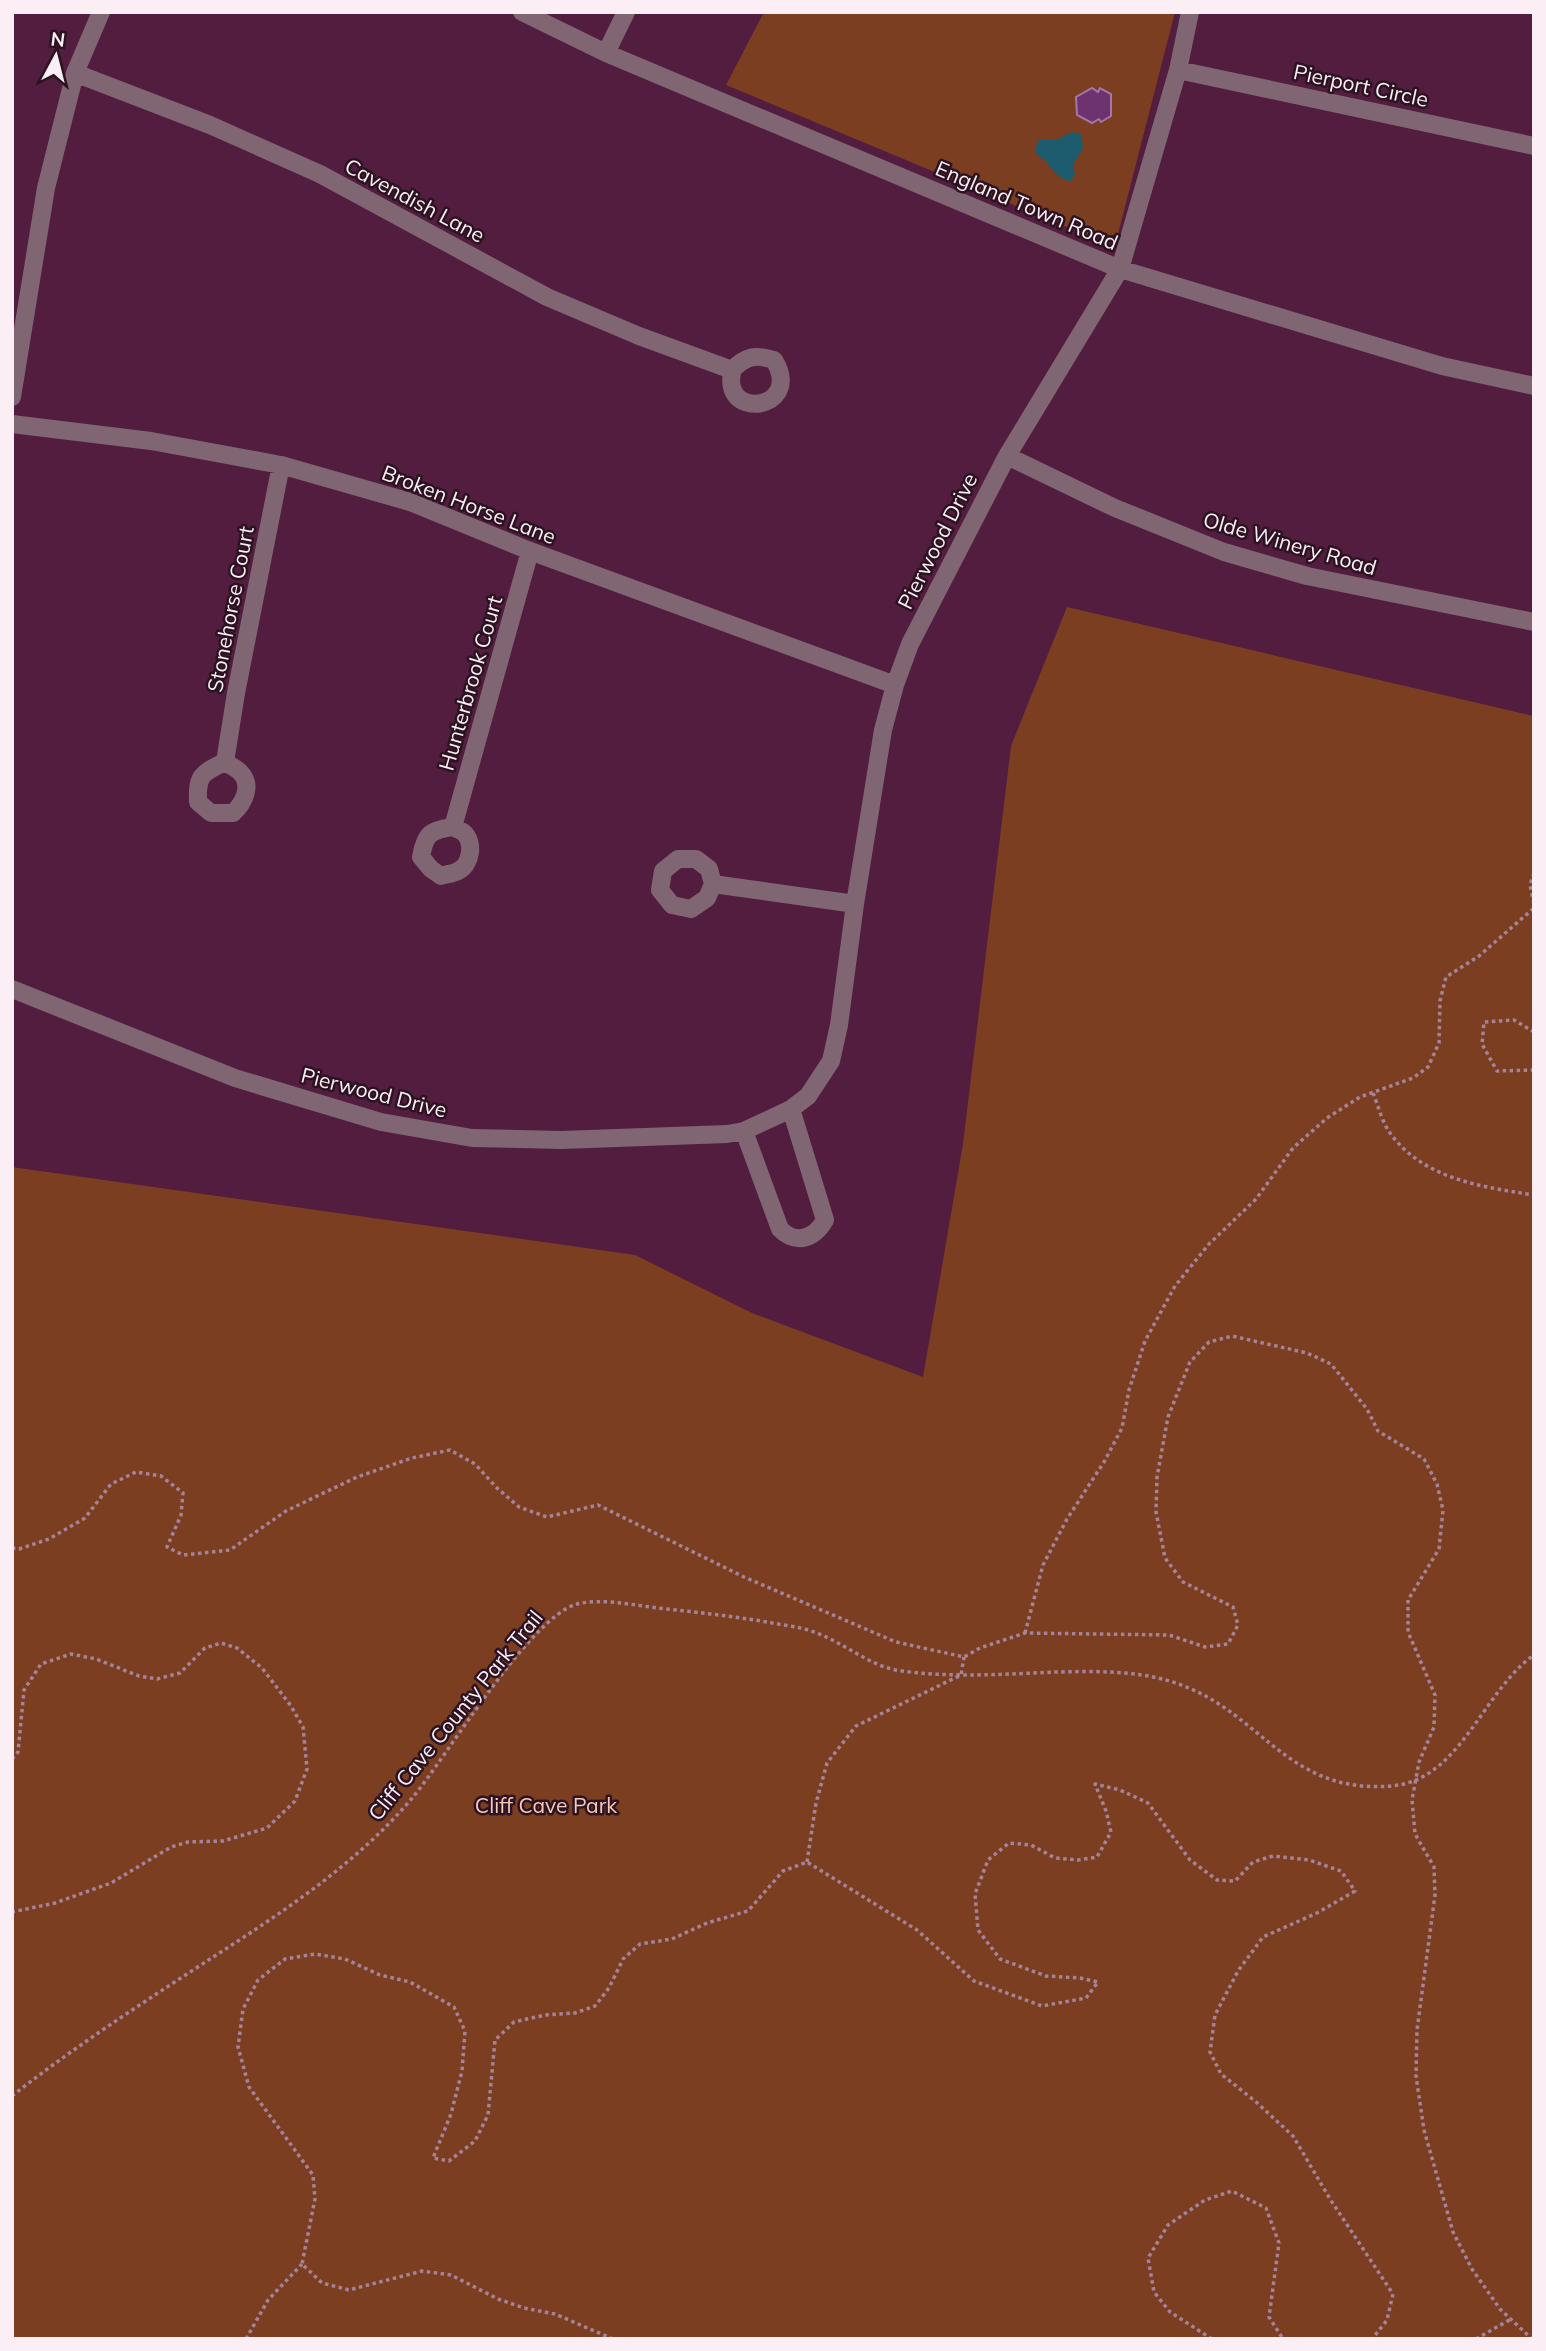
<svg xmlns="http://www.w3.org/2000/svg" width="1546" height="2351" font-family="Mulish,sans-serif">
<style>
.green{fill:#7b3e21}
.water{fill:#1d5b6f}
.building{fill:#6c3370;stroke:#a576a7;stroke-width:2}
.lines{fill:none;stroke-linecap:round;stroke-linejoin:round}
.path{stroke:#a58398;stroke-width:3.5;stroke-dasharray:3.5 3.5;stroke-linecap:butt}
.minor{stroke:#806573;stroke-width:18}
.labels{text-anchor:middle;dominant-baseline:central;stroke-width:5;stroke-linejoin:round;paint-order:stroke}
.street-label{font-size:21px;fill:#fceef5;stroke:#2b1321}
.park-label{font-size:21px;fill:#f7c9b6;stroke:#2b1321}
</style>
<rect width="100%" height="100%" fill="#531d3f"/>
<path class="green" d="M 764,12 L 1175,12 L 1118,234 L 1093,238 L 726,85 Z
M 1067,607 L 1534,716 L 1534,2339 L 12,2339 L 12,1167 L 635,1255 L 752,1313 L 923,1377 L 963,1144 L 1011,746 Z"/>
<path class="water" d="M 1072,132 L 1081,134 L 1083,148 L 1073,165 L 1075,174 L 1071,181 C 1053,179 1052,162 1037,155 L 1035,148 L 1039,140 L 1058,139 Z"/>
<path class="building" d="M 1092,88 L 1098,92 L 1100,88 L 1111,94 L 1111,116 L 1101,122 L 1099,119 L 1092,123 L 1077,115 L 1076,97 Z"/>
<g class="lines">
<path class="path" d="M 1534,873 L 1530,885 L 1534,904
M 1534,1032 L 1514,1020 L 1484,1022 L 1482,1044 L 1497,1071 L 1534,1070
M 1373,1093 C 1378,1105 1382,1122 1390,1133 C 1423,1179 1482,1187 1534,1195
M 12,1548 L 19,1549 L 49,1539 L 85,1518 L 111,1484 L 136,1472 L 161,1476 L 183,1493 L 181,1515 L 167,1547 L 183,1555 L 230,1550 L 286,1511 L 357,1477 L 412,1458 L 450,1450 L 475,1464 L 497,1488 L 519,1507 L 547,1517 L 598,1505 L 744,1577 L 896,1642 L 964,1657 L 980,1648 L 1025,1633 L 1169,1635 L 1205,1647 L 1228,1644 L 1238,1625 L 1233,1607 L 1183,1582 L 1165,1558 L 1156,1512 L 1157,1477 L 1168,1417 L 1190,1362 L 1209,1342 L 1232,1336 L 1307,1353 L 1331,1364 L 1367,1409 L 1378,1431 L 1424,1459 L 1437,1484 L 1443,1510 L 1439,1549 L 1408,1600 L 1408,1632 L 1435,1695 L 1434,1727 L 1419,1762 L 1412,1800 L 1415,1834 L 1434,1867 L 1435,1895 L 1417,2030 L 1416,2076 L 1424,2130 L 1453,2232 L 1472,2269 L 1500,2309 L 1532,2339
M 1025,1633 L 1043,1565 L 1067,1519 L 1104,1462 L 1122,1428 L 1129,1390 L 1145,1341 L 1175,1286 L 1209,1244 L 1256,1199 L 1293,1148 L 1327,1118 L 1360,1097 L 1413,1078 L 1428,1067 L 1439,1043 L 1440,1001 L 1446,977 L 1479,956 L 1534,908
M 12,1759 L 18,1752 L 24,1690 L 41,1664 L 71,1654 L 96,1659 L 139,1676 L 157,1679 L 180,1673 L 205,1648 L 221,1643 L 237,1648 L 262,1668 L 291,1706 L 303,1727 L 307,1769 L 295,1801 L 267,1828 L 223,1841 L 188,1842 L 171,1847 L 111,1883 L 55,1903 L 12,1912
M 807,1862 L 816,1803 L 827,1763 L 856,1726 L 961,1675 L 964,1657
M 12,2096 C 74,2047 141,2004 207,1961 C 280,1914 357,1864 413,1797 C 447,1756 530,1617 577,1604 C 602,1598 632,1605 658,1608 C 695,1612 731,1616 767,1622 C 781,1625 797,1626 811,1631 C 843,1641 869,1667 902,1671 C 953,1678 1006,1674 1057,1672 C 1102,1671 1149,1670 1191,1689 C 1255,1716 1287,1780 1363,1786 C 1378,1787 1393,1787 1408,1783 C 1464,1766 1487,1688 1534,1655
M 246,2339 L 268,2300 L 302,2264
M 613,2339 L 555,2314 L 524,2308 L 498,2299 L 451,2275 L 422,2271 L 349,2290 L 322,2283 L 302,2264 L 315,2199 L 313,2175 L 249,2087 L 238,2047 L 243,2009 L 258,1980 L 285,1959 L 315,1954 L 345,1959 L 380,1975 L 410,1982 L 454,2007 L 465,2031 L 462,2071 L 451,2114 L 433,2158 L 449,2161 L 475,2141 L 488,2115 L 495,2040 L 514,2022 L 545,2015 L 575,2013 L 595,2006 L 609,1988 L 623,1959 L 640,1944 L 672,1939 L 707,1923 L 748,1911 L 783,1871 L 807,1862 L 917,1930 L 974,1981 L 1042,2006 L 1086,1998 L 1098,1982 L 1080,1978 L 1046,1976 L 1000,1959 L 978,1930 L 975,1894 L 988,1860 L 1009,1843 L 1031,1845 L 1055,1858 L 1078,1860 L 1097,1857 L 1111,1832 L 1106,1811 L 1095,1784 L 1120,1790 L 1148,1803 L 1190,1860 L 1217,1880 L 1235,1881 L 1253,1862 L 1273,1856 L 1309,1860 L 1341,1871 L 1355,1891 L 1317,1913 L 1263,1937 L 1238,1971 L 1215,2015 L 1210,2052 L 1221,2074 L 1255,2101 L 1293,2136 L 1330,2199 L 1393,2294 L 1387,2320 L 1372,2339
M 1212,2339 L 1170,2312 L 1154,2292 L 1148,2258 L 1168,2225 L 1205,2200 L 1232,2191 L 1266,2208 L 1279,2243 L 1269,2317 L 1283,2339
M 1476,2339 L 1511,2319"/>
<path class="minor" d="M 522,12 L 606,53 L 1120,269 L 1442,366 L 1534,386
M 606,53 L 626,12
M 1178,70 L 1534,146
M 75,73 L 210,125 L 320,174 L 547,297 L 639,336 L 732,370 C 732,375 730,382 732,387 C 739,418 801,404 774,360 C 755,354 746,356 732,370
M 12,397 L 46,188 L 75,73 L 101,12
M 12,424 L 151,441 L 281,465 L 410,502 L 530,551 L 895,685
M 1007,456 L 1115,508 L 1224,552 L 1307,576 L 1534,622
M 225,762 C 229,765 236,768 240,772 C 253,785 244,803 233,813 L 211,813 L 198,802 C 197,776 201,773 225,762 L 236,693 L 281,465
M 453,827 C 456,829 460,830 463,832 C 475,842 471,865 458,871 C 453,874 446,874 441,876 L 431,869 L 421,857 C 425,834 430,830 453,827 L 530,551
M 713,884 L 707,898 L 691,909 L 672,905 L 660,890 L 663,871 L 678,859 L 696,859 L 709,869 L 713,884 L 855,904
M 12,989 L 235,1078 L 381,1122 L 472,1138 L 562,1140 L 727,1134 L 744,1131 L 791,1109 L 808,1096 L 831,1061 L 839,1025 L 855,904 L 883,730 L 895,685 L 910,644 L 1007,456 L 1120,269 L 1178,70 L 1190,12
M 744,1131 L 780,1229 C 796,1245 814,1239 825,1220 L 791,1109"/>
</g>
<g class="labels">
<g class="street-label">
<text transform="translate(1361 85) rotate(12)">Pierport Circle</text>
<text transform="translate(415 200) rotate(28)">Cavendish Lane</text>
<text transform="translate(1027 205) rotate(23)">England Town Road</text>
<text transform="translate(469 504) rotate(21)">Broken Horse Lane</text>
<text transform="translate(937 541) rotate(-63)">Pierwood Drive</text>
<text transform="translate(1290 543) rotate(16)">Olde Winery Road</text>
<text transform="translate(230 609) rotate(-79)">Stonehorse Court</text>
<text transform="translate(470 683) rotate(-74)">Hunterbrook Court</text>
<text transform="translate(374 1092) rotate(14)">Pierwood Drive</text>
<text transform="translate(455 1715) rotate(-51)">Cliff Cave County Park Trail</text>
</g>
<g class="park-label">
<text x="546" y="1805">Cliff Cave Park</text>
</g>
</g>
<rect width="1546" height="2351" fill="none" stroke="#fceef5" stroke-width="28"/>
<g transform="translate(56 56) rotate(7)" stroke="#2b1321" stroke-width="5" paint-order="stroke">
<path d="M0-5L12 26L0 18L-12 26Z" fill="#fceef5"/>
<text y="-10" font-size="19" font-weight="bold" text-anchor="middle" fill="#fceef5">N</text>
</g>
</svg>
